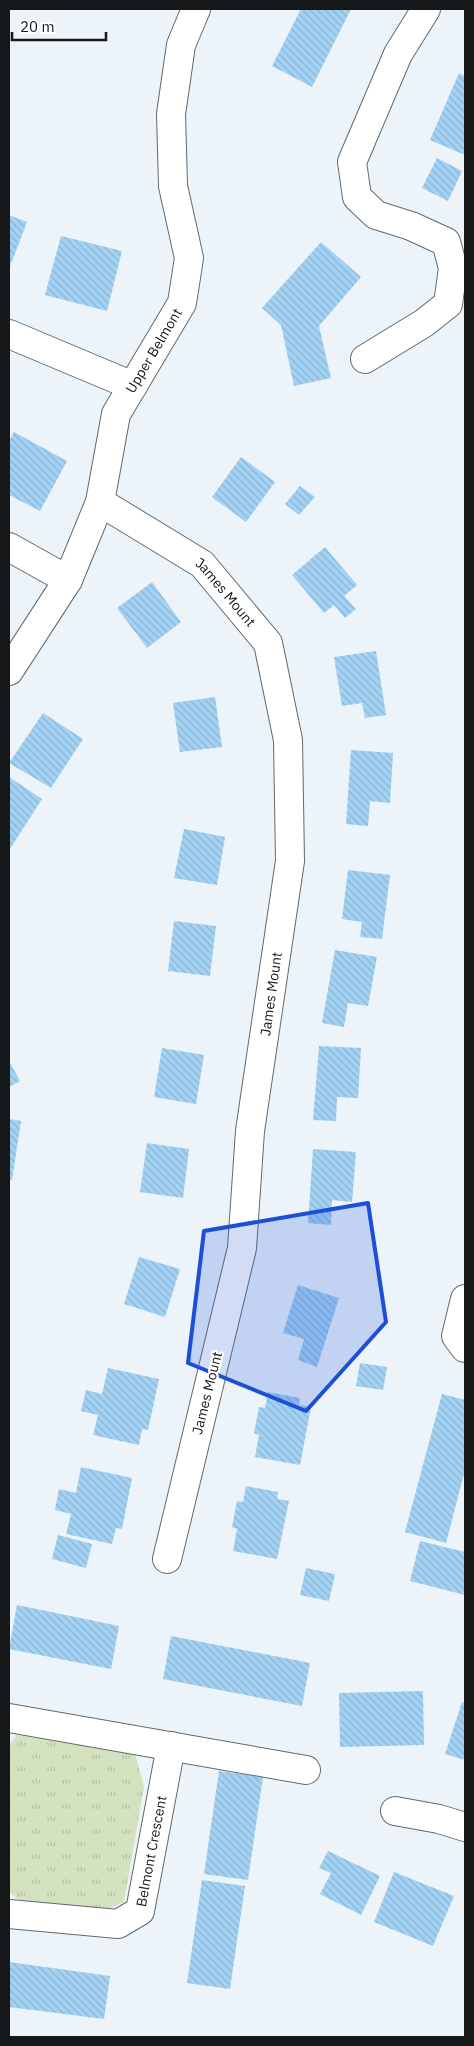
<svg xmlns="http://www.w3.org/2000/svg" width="474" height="2046" font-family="'IBM Plex Sans',sans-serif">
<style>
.grass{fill:url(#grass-tufts)}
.building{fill:url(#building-back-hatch)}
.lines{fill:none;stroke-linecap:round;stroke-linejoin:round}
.minor-casing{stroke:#62696e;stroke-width:30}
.minor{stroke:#fff;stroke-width:28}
.marked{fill:#1d4ed8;fill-opacity:0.2;stroke:#1d4ed8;stroke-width:4;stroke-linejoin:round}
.labels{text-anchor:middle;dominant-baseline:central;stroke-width:4.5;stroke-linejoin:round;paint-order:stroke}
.street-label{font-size:14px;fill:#151719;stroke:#fff}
</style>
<defs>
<pattern id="grass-tufts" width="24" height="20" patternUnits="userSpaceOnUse" patternTransform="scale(1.25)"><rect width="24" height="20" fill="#d5e2c0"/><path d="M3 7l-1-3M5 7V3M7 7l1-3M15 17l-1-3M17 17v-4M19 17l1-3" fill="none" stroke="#b6c1a4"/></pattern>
<pattern id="building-back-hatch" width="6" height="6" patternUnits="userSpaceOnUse" patternTransform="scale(1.25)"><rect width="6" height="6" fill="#a3d2f5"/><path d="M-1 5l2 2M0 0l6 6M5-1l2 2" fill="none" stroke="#8bb4d1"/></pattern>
</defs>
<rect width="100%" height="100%" fill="#ecf3f9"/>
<path class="grass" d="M 17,1735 L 135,1753 L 144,1787 L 124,1902 L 104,1911 L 24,1904 L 9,1892 L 9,1745 Z"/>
<path class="building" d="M 301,9 L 351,9 L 312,87 L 272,66 Z
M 459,73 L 465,76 L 465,155 L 430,140 Z
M 437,158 L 462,171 L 448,201 L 422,188 Z
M 9,215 L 27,222 L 9,269 Z
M 61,236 L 122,251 L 107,311 L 45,295 Z
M 321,242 L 361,277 L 319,326 L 331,378 L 294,386 L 281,325 L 262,308 Z
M 14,432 L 67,461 L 40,511 L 9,495 L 9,441 Z
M 241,457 L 275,482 L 246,522 L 212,497 Z
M 300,486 L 315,497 L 299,515 L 285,504 Z
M 325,547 L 357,585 L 344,596 L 356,609 L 345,618 L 334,605 L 324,613 L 292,575 Z
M 152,582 L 181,622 L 147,648 L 117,608 Z
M 376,651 L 386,715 L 365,718 L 362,703 L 342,706 L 334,657 Z
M 215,697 L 222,747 L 180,752 L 173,703 Z
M 43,713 L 83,739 L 51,788 L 9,763 Z
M 351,750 L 393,753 L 390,803 L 370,801 L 368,826 L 346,824 Z
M 9,777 L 42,799 L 10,849 L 9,848 Z
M 184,829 L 225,837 L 217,885 L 174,878 Z
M 348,870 L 390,875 L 382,939 L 360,937 L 362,922 L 342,919 Z
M 174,921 L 216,926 L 210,976 L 168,971 Z
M 335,950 L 377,957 L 368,1006 L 348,1003 L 344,1027 L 322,1023 Z
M 319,1046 L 361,1048 L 358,1098 L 337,1097 L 336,1121 L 313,1120 Z
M 162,1048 L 204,1055 L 196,1104 L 154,1097 Z
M 9,1061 L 20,1081 L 9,1087 Z
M 9,1119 L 21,1121 L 12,1180 L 9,1180 Z
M 147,1143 L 189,1149 L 183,1198 L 140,1192 Z
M 313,1149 L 356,1152 L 352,1202 L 332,1200 L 331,1225 L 308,1223 Z
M 139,1257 L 180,1269 L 165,1317 L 124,1304 Z
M 298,1285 L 339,1298 L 317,1367 L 298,1360 L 304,1339 L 283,1333 Z
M 360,1363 L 387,1367 L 383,1390 L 356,1386 Z
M 108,1368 L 159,1379 L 148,1430 L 142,1429 L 139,1445 L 93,1435 L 98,1415 L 81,1411 L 86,1390 L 102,1394 Z
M 268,1392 L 300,1398 L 299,1405 L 311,1407 L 300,1465 L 255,1457 L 259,1435 L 254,1433 L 259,1407 L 265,1408 Z
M 442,1394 L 465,1400 L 465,1470 L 446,1543 L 405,1532 Z
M 81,1467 L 132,1478 L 122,1529 L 116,1528 L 112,1544 L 66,1534 L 71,1514 L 55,1510 L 59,1489 L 76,1493 Z
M 246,1486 L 278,1492 L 277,1499 L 289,1501 L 277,1559 L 233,1551 L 237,1529 L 232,1527 L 237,1501 L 243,1502 Z
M 58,1535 L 92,1544 L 86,1568 L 52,1559 Z
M 420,1541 L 465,1552 L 465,1595 L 410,1581 Z
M 306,1568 L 335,1574 L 329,1601 L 300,1595 Z
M 17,1605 L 119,1626 L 111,1669 L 9,1649 Z
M 171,1636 L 310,1663 L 302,1706 L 163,1679 Z
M 423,1691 L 424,1745 L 340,1747 L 339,1693 Z
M 462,1702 L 465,1703 L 465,1760 L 445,1754 Z
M 219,1771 L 263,1777 L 248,1880 L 204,1874 Z
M 328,1851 L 380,1876 L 361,1915 L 320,1894 L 331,1873 L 319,1868 Z
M 394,1872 L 454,1896 L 433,1946 L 374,1922 Z
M 202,1880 L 245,1886 L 230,1989 L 187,1983 Z
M 9,1962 L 110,1976 L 104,2019 L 9,2007 Z"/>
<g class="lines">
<g class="minor-casing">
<g id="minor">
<path d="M 9,334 L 133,386"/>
<path d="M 365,359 L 424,323 L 448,304 L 453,268 L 446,242 L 411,226 L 376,215 L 357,197 L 352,162 L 398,54 L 426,9"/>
<path id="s1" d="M 100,502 L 202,564 L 268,643 L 288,740 L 290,861 L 250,1131 L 242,1248 L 167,1559"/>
<path d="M 9,547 L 68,580"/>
<path id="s2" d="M 9,671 L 68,580 L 100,502 L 116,414 L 182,303 L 189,258 L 173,186 L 171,114 L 181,45 L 196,9"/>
<path d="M 465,1299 L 456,1336 L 465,1348"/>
<path d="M 9,1718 L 306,1770"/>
<path d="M 395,1811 L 439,1819 L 465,1827"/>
<path id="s3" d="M 9,1914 L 118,1924 L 140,1911 L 171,1746"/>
</g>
</g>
<use href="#minor" class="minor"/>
</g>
<path class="marked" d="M 368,1203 L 386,1322 L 306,1411 L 188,1363 L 204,1231 Z"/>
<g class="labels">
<g class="street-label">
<text stroke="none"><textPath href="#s2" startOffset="356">Upper Belmont</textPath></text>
<text stroke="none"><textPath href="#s1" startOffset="156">James Mount</textPath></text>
<text transform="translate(271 994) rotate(-82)">James Mount</text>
<text transform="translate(207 1393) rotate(-76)">James Mount</text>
<text stroke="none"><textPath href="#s3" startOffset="196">Belmont Crescent</textPath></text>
</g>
</g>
<rect width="474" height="2046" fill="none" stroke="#151719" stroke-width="20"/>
<path d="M12 32v8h94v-8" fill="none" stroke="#151719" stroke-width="2.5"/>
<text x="20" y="32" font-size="15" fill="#151719" stroke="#ffffff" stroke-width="4" paint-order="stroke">20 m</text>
</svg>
